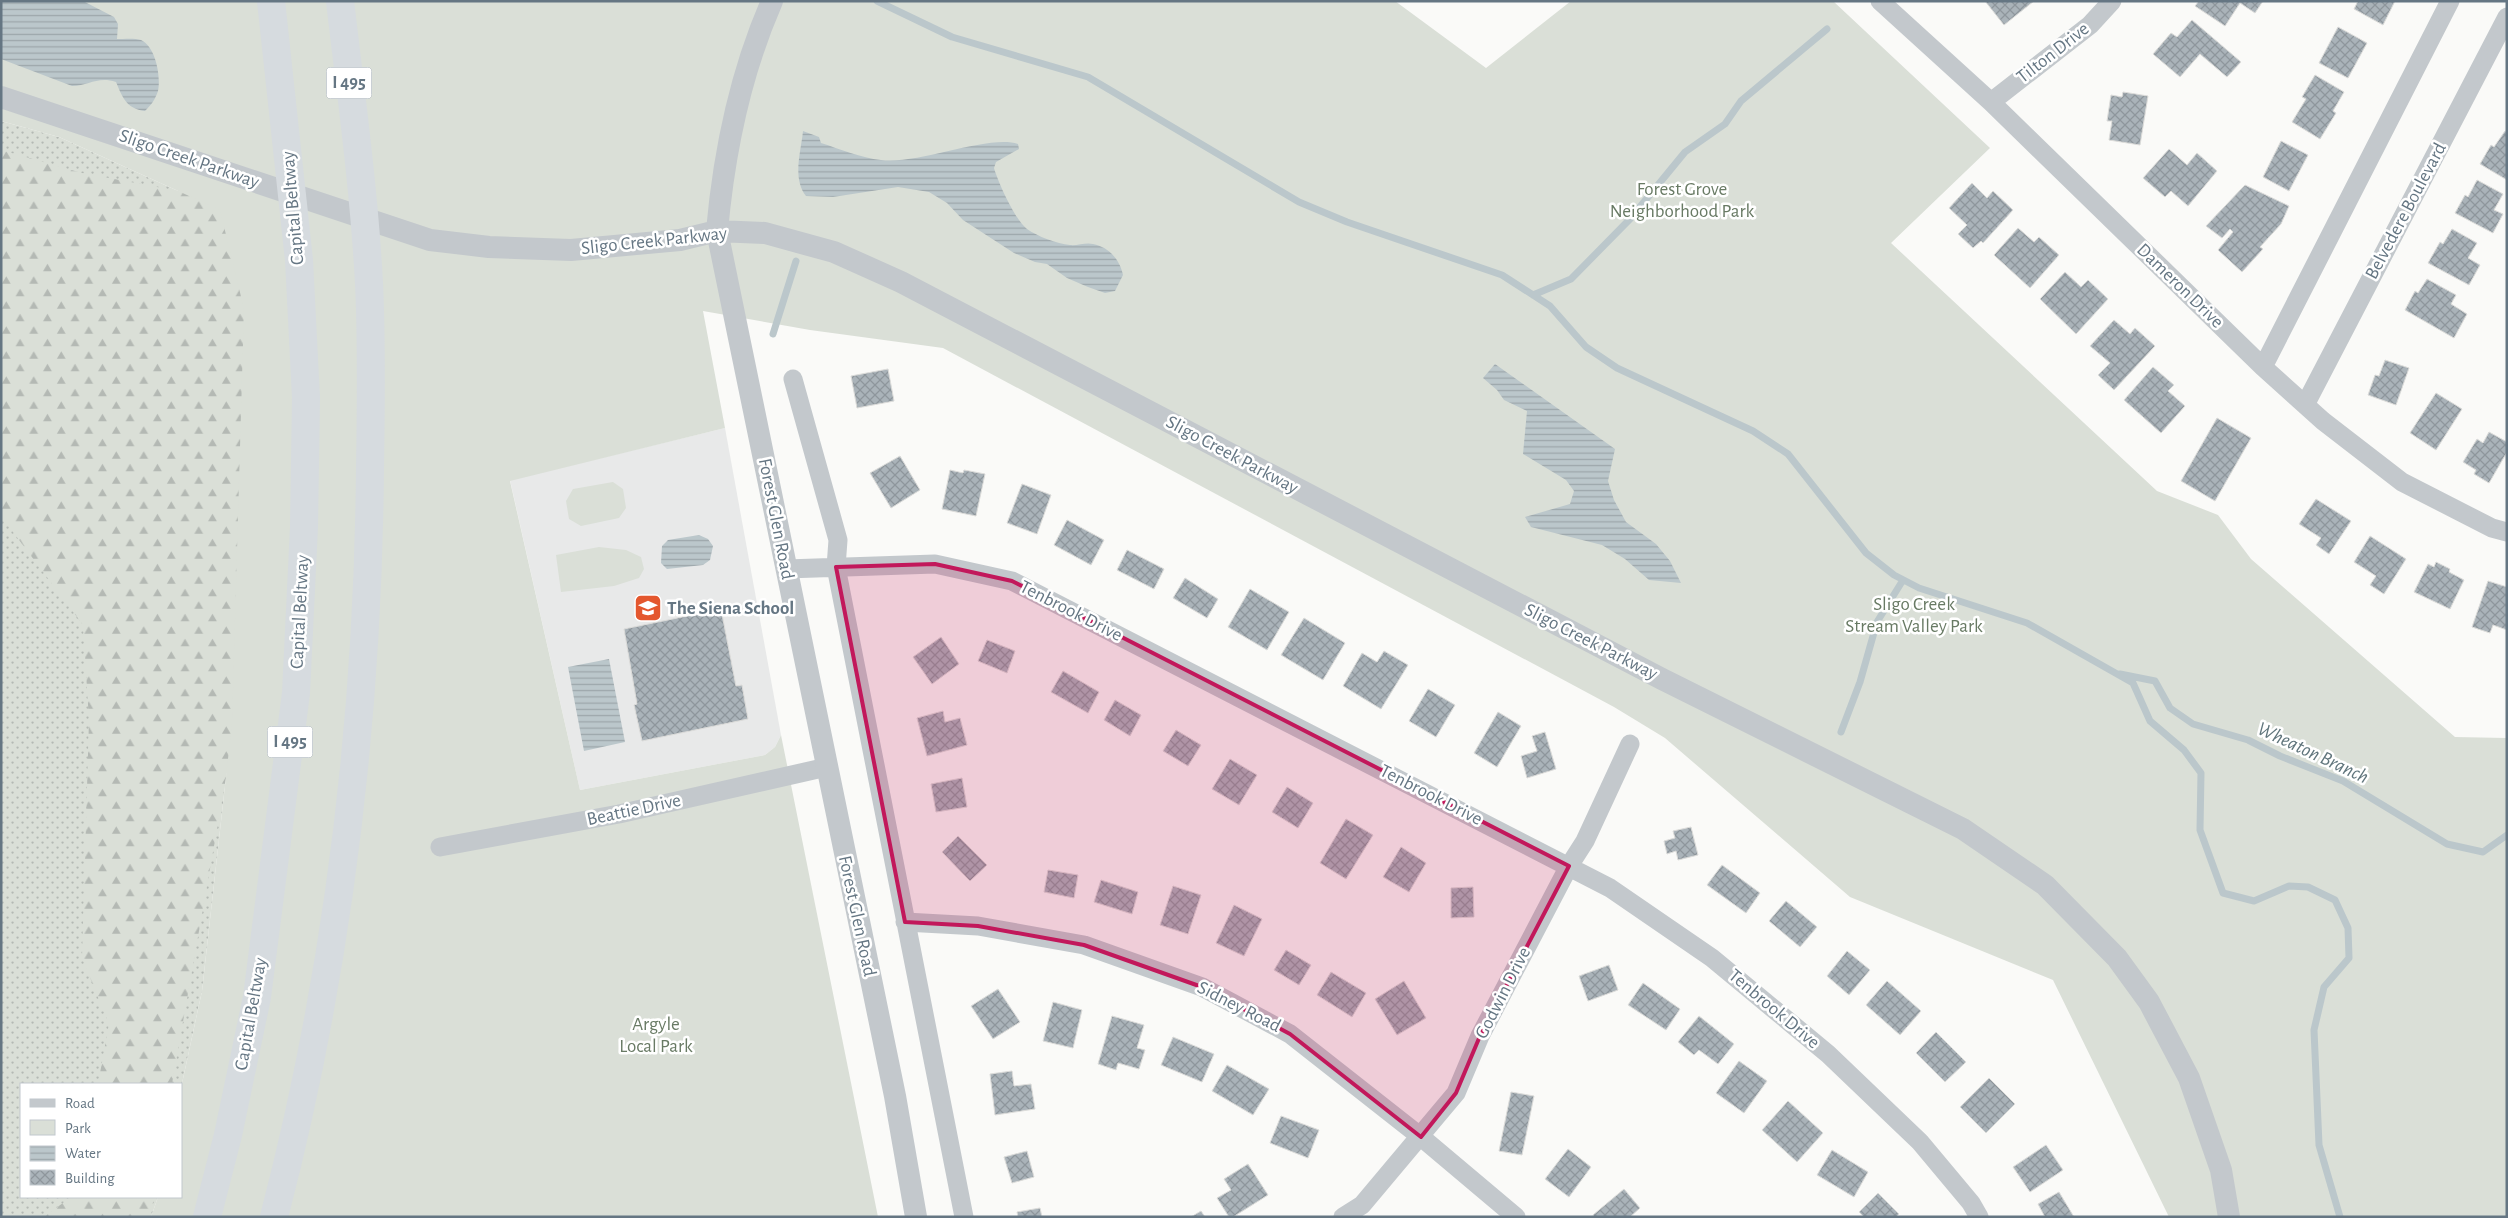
<svg xmlns="http://www.w3.org/2000/svg" width="2508" height="1218" font-family="'Alegreya Sans',sans-serif">
<style>
.built{fill:#e8e9e9}
.grass{fill:url(#grass-dots)}
.forest{fill:url(#forest-firs)}
.park{fill:#dadfd7}
.water{fill:url(#water-rules)}
.lines{fill:none;stroke-linecap:round;stroke-linejoin:round}
.stream{stroke:#bbc7cb;stroke-width:7}
.building{fill:url(#building-cross-hatch);stroke:#dcdcda}
.minor{stroke:#c3c8cc;stroke-width:19}
.tertiary{stroke:#c3c8cc;stroke-width:22}
.motorway{stroke:#d6dbdf;stroke-width:28}
.marked{fill:#c2185b;fill-opacity:0.2;stroke:#c2185b;stroke-width:4;stroke-linejoin:round}
.labels{text-anchor:middle;dominant-baseline:central;stroke-width:5;stroke-linejoin:round;paint-order:stroke}
.shield{fill:#fff;stroke:#939fa8;stroke-width:1}
.shield-label{font-size:18px;font-weight:bold;fill:#657683}
.street-label{font-size:19px;fill:#657683;stroke:#fff}
.park-label{font-size:19px;fill:#687a64;stroke:#fff}
.poi-label{font-size:19px;font-weight:bold;fill:#657683;stroke:#fff;text-anchor:start}
.water-label{font-size:20px;font-style:italic;fill:#60757c;stroke:#fff}
</style>
<defs>
<pattern id="grass-dots" width="8" height="8" patternUnits="userSpaceOnUse" patternTransform="scale(1.25)"><rect width="8" height="8" fill="#dadfd7"/><path d="M2 2h.1M6 6h.1" fill="none" stroke="#b4b9b4" stroke-width="1.8" stroke-linecap="round"/></pattern>
<pattern id="forest-firs" width="22" height="20" patternUnits="userSpaceOnUse" patternTransform="scale(1.25)"><rect width="22" height="20" fill="#dadfd7"/><path d="M5 1l3.5 6h-7zM16 11l3.5 6h-7z" fill="#b4b9b4"/></pattern>
<pattern id="water-rules" width="6" height="5" patternUnits="userSpaceOnUse" patternTransform="scale(1.25)"><rect width="6" height="5" fill="#bbc7cb"/><path d="M0 2.5h6" fill="none" stroke="#9ca6aa"/></pattern>
<pattern id="building-cross-hatch" width="8" height="8" patternUnits="userSpaceOnUse" patternTransform="scale(1.25)"><rect width="8" height="8" fill="#aab3b9"/><path d="M0 0l8 8M0 8l8-8" fill="none" stroke="#8e969c"/></pattern>
</defs>
<rect width="100%" height="100%" fill="#fafaf8"/>
<path class="built" d="M 725,428 L 781,735 L 775,747 L 765,755 L 580,790 L 510,480 Z"/>
<path class="grass" d="M 1,121 L 59,137 L 220,210 L 232,723 L 202,991 L 181,1088 L 181,1084 L 21,1084 L 21,1197 L 158,1197 L 151,1217 L 1,1217 Z"/>
<path class="forest" d="M 1,150 L 82,173 L 243,203 L 256,608 L 172,1084 L 98,1084 L 109,1024 L 82,958 L 89,720 L 83,625 L 1,516 Z
M 71,1197 L 154,1197 L 150,1217 L 44,1217 Z"/>
<path class="park" d="M 1,1 L 1395,1 L 1486,68 L 1571,1 L 1833,1 L 1990,148 L 1891,243 L 2157,491 L 2218,515 L 2251,559 L 2455,737 L 2507,738 L 2507,1217 L 2169,1217 L 2053,980 L 1850,897 L 1665,738 L 1614,707 L 943,348 L 810,330 L 703,311 L 725,428 L 510,481 L 580,790 L 765,755 L 775,747 L 781,735 L 878,1217 L 151,1217 L 158,1197 L 181,1197 L 181,1088 L 202,991 L 232,723 L 244,309 L 220,210 L 59,137 L 1,121 Z
M 613,482 L 623,489 L 626,508 L 619,518 L 581,526 L 569,519 L 566,501 L 573,489 Z
M 599,547 L 626,550 L 641,557 L 644,569 L 639,578 L 614,586 L 561,592 L 556,555 Z"/>
<path class="water" d="M 1,1 L 83,1 L 114,17 L 118,24 L 117,39 C 124,39 135,38 141,40 C 156,47 161,77 158,91 C 155,100 151,105 145,111 C 126,109 122,96 116,82 C 97,76 89,86 72,86 L 1,59 Z
M 803,131 L 819,137 L 821,143 C 840,149 861,158 881,160 C 918,165 989,134 1018,144 L 1019,149 L 996,162 L 994,168 C 998,182 1015,220 1027,229 C 1037,236 1057,244 1070,245 C 1077,246 1086,242 1093,244 C 1109,247 1120,260 1123,275 L 1115,291 L 1105,293 L 1088,287 L 1067,278 L 1047,264 L 1035,262 L 1014,253 L 963,220 L 947,203 L 929,192 L 898,187 L 833,197 L 806,196 C 792,178 801,152 803,131 Z
M 1495,364 L 1615,449 L 1608,481 L 1614,500 L 1626,522 L 1656,544 L 1670,561 L 1681,583 L 1649,580 L 1625,559 L 1602,545 L 1531,527 L 1525,517 L 1570,504 L 1574,491 L 1566,480 L 1523,454 L 1527,411 L 1504,400 L 1497,390 L 1483,378 Z
M 699,535 L 708,539 L 713,546 L 710,560 L 703,565 L 667,569 L 661,563 L 662,546 L 668,540 Z
M 609,659 L 625,742 L 584,751 L 568,667 Z"/>
<g class="lines">
<path class="stream" d="M 877,1 L 952,37 L 1088,77 L 1299,202 L 1347,222 L 1502,275 L 1550,306 L 1586,347 L 1617,368 L 1753,431 L 1788,454 L 1866,553 L 1894,575 L 1919,588 L 2027,623 L 2133,683 L 2150,721 L 2184,750 L 2201,773 L 2200,830 L 2223,893 L 2254,901 L 2289,886 L 2308,887 L 2335,900 L 2348,928 L 2349,958 L 2324,987 L 2314,1030 L 2319,1145 L 2340,1217
M 1533,295 L 1571,279 L 1630,219 L 1685,152 L 1725,124 L 1741,101 L 1827,29
M 773,334 L 796,261
M 2120,674 L 2155,681 L 2170,708 L 2193,724 L 2248,740 L 2280,756 L 2343,781 L 2447,844 L 2483,852 L 2507,835
M 1841,732 L 1860,682 L 1877,622 L 1903,580"/>
</g>
<path class="building" d="M 1985,1 L 2034,1 L 2004,25 Z
M 2199,1 L 2263,1 L 2255,13 L 2240,3 L 2225,26 L 2195,6 Z
M 2358,1 L 2395,1 L 2383,25 L 2354,9 Z
M 2192,20 L 2241,62 L 2227,77 L 2200,54 L 2180,77 L 2153,54 L 2171,33 L 2177,37 Z
M 2338,27 L 2367,43 L 2348,78 L 2319,63 Z
M 2315,75 L 2344,92 L 2333,111 L 2336,113 L 2320,139 L 2292,122 L 2306,99 L 2302,97 Z
M 2123,92 L 2148,96 L 2140,145 L 2109,140 L 2112,121 L 2107,121 L 2111,95 L 2122,97 Z
M 2505,131 L 2507,132 L 2507,180 L 2480,164 L 2491,145 L 2494,147 Z
M 2281,141 L 2308,155 L 2289,191 L 2263,177 Z
M 2169,149 L 2187,165 L 2197,153 L 2217,171 L 2188,206 L 2171,191 L 2165,197 L 2143,178 Z
M 2477,180 L 2503,194 L 2494,210 L 2503,214 L 2493,233 L 2455,213 L 2465,195 L 2468,197 Z
M 1972,183 L 1987,198 L 1993,191 L 2013,210 L 1983,243 L 1981,241 L 1973,248 L 1958,234 L 1967,225 L 1949,208 Z
M 2245,185 L 2289,206 L 2281,224 L 2260,247 L 2263,249 L 2242,272 L 2218,250 L 2233,232 L 2230,229 L 2222,238 L 2206,226 Z
M 2018,228 L 2034,242 L 2039,237 L 2059,255 L 2030,288 L 1994,255 Z
M 2452,229 L 2477,243 L 2468,258 L 2480,265 L 2469,285 L 2428,263 L 2440,242 L 2443,244 Z
M 2065,272 L 2081,287 L 2088,280 L 2108,299 L 2076,334 L 2040,299 Z
M 2427,279 L 2456,295 L 2451,304 L 2467,314 L 2454,338 L 2405,310 L 2415,291 L 2418,293 Z
M 2114,320 L 2130,334 L 2135,328 L 2155,346 L 2114,390 L 2098,375 L 2110,363 L 2090,346 Z
M 2385,360 L 2409,368 L 2396,405 L 2368,395 L 2375,375 L 2379,376 Z
M 2153,367 L 2174,385 L 2168,391 L 2185,406 L 2161,433 L 2124,400 Z
M 888,369 L 894,401 L 857,408 L 851,376 Z
M 2436,393 L 2462,409 L 2436,450 L 2410,433 Z
M 2217,418 L 2251,438 L 2215,501 L 2181,481 Z
M 2489,432 L 2507,442 L 2507,452 L 2489,483 L 2474,474 L 2476,470 L 2463,462 L 2477,439 L 2483,443 Z
M 900,456 L 920,490 L 891,508 L 870,473 Z
M 950,470 L 963,473 L 964,470 L 985,474 L 976,516 L 942,509 Z
M 1022,484 L 1051,495 L 1037,534 L 1007,523 Z
M 2316,499 L 2351,521 L 2329,554 L 2316,545 L 2321,538 L 2299,524 Z
M 1067,520 L 1104,540 L 1091,565 L 1054,545 Z
M 2370,536 L 2406,559 L 2384,594 L 2370,585 L 2376,576 L 2354,562 Z
M 1127,550 L 1164,569 L 1154,589 L 1117,570 Z
M 2436,562 L 2450,569 L 2449,572 L 2464,580 L 2450,609 L 2414,592 L 2428,564 L 2434,567 Z
M 1185,578 L 1218,599 L 1207,618 L 1173,598 Z
M 2488,581 L 2507,587 L 2507,630 L 2493,625 L 2490,633 L 2472,627 Z
M 1250,589 L 1289,612 L 1267,650 L 1228,627 Z
M 721,609 L 736,686 L 742,685 L 748,719 L 642,741 L 634,705 L 637,704 L 624,629 Z
M 1304,618 L 1345,643 L 1323,680 L 1281,655 Z
M 941,637 L 959,664 L 932,684 L 913,657 Z
M 987,640 L 1015,651 L 1007,673 L 978,661 Z
M 1384,651 L 1408,665 L 1381,709 L 1343,686 L 1362,653 L 1377,662 Z
M 1063,671 L 1099,692 L 1088,713 L 1051,692 Z
M 1428,689 L 1455,705 L 1436,737 L 1409,721 Z
M 1115,700 L 1141,715 L 1130,736 L 1104,720 Z
M 943,711 L 945,722 L 960,718 L 967,745 L 927,756 L 917,718 Z
M 1498,712 L 1521,726 L 1497,767 L 1474,753 Z
M 1176,730 L 1201,745 L 1188,766 L 1163,751 Z
M 1545,732 L 1556,769 L 1527,778 L 1521,756 L 1537,751 L 1532,736 Z
M 1230,759 L 1257,775 L 1239,805 L 1212,789 Z
M 962,778 L 967,807 L 936,812 L 931,784 Z
M 1287,787 L 1313,803 L 1298,828 L 1272,812 Z
M 1346,819 L 1373,835 L 1346,879 L 1320,863 Z
M 1691,827 L 1698,855 L 1678,860 L 1676,851 L 1667,854 L 1664,841 L 1675,838 L 1673,831 Z
M 958,836 L 987,865 L 970,881 L 942,852 Z
M 1401,847 L 1426,863 L 1409,892 L 1383,877 Z
M 1722,865 L 1760,893 L 1746,913 L 1707,885 Z
M 1048,870 L 1078,875 L 1074,898 L 1044,892 Z
M 1101,880 L 1138,892 L 1132,914 L 1094,902 Z
M 1173,886 L 1201,895 L 1188,934 L 1160,925 Z
M 1473,887 L 1474,917 L 1451,918 L 1451,888 Z
M 1786,901 L 1817,927 L 1800,947 L 1769,921 Z
M 1234,905 L 1262,919 L 1244,956 L 1216,943 Z
M 1286,950 L 1311,965 L 1299,985 L 1274,970 Z
M 1847,951 L 1870,970 L 1849,995 L 1827,976 Z
M 1609,965 L 1618,990 L 1588,1001 L 1579,976 Z
M 1331,972 L 1366,993 L 1352,1017 L 1317,995 Z
M 1404,981 L 1426,1018 L 1397,1035 L 1375,999 Z
M 1887,981 L 1921,1011 L 1900,1035 L 1866,1005 Z
M 1643,983 L 1680,1009 L 1666,1030 L 1628,1005 Z
M 998,989 L 1020,1022 L 993,1039 L 971,1006 Z
M 1053,1002 L 1082,1010 L 1073,1048 L 1043,1041 Z
M 1112,1016 L 1144,1025 L 1137,1048 L 1145,1050 L 1139,1069 L 1118,1063 L 1116,1070 L 1098,1064 Z
M 1699,1016 L 1734,1044 L 1718,1064 L 1699,1050 L 1694,1055 L 1678,1042 Z
M 1936,1032 L 1966,1062 L 1945,1082 L 1916,1053 Z
M 1173,1037 L 1214,1054 L 1202,1082 L 1161,1065 Z
M 1739,1061 L 1767,1081 L 1744,1113 L 1716,1093 Z
M 1227,1065 L 1269,1089 L 1253,1115 L 1212,1091 Z
M 1012,1071 L 1014,1086 L 1031,1084 L 1035,1109 L 995,1115 L 990,1074 Z
M 1989,1078 L 2015,1104 L 1986,1133 L 1960,1107 Z
M 1511,1092 L 1534,1096 L 1522,1155 L 1499,1151 Z
M 1788,1101 L 1823,1133 L 1797,1162 L 1762,1130 Z
M 1281,1116 L 1319,1130 L 1308,1158 L 1270,1143 Z
M 2046,1145 L 2063,1170 L 2030,1192 L 2013,1167 Z
M 1568,1149 L 1591,1167 L 1569,1197 L 1545,1179 Z
M 1832,1150 L 1868,1172 L 1854,1197 L 1817,1175 Z
M 1027,1151 L 1034,1177 L 1012,1183 L 1004,1157 Z
M 1248,1164 L 1268,1195 L 1233,1217 L 1229,1217 L 1217,1198 L 1231,1190 L 1224,1179 Z
M 1624,1189 L 1640,1208 L 1630,1217 L 1594,1217 L 1593,1215 Z
M 2059,1192 L 2074,1217 L 2045,1217 L 2038,1204 Z
M 1878,1193 L 1899,1214 L 1896,1217 L 1864,1217 L 1859,1212 Z
M 1040,1208 L 1042,1217 L 1018,1217 L 1017,1212 Z
M 1201,1211 L 1205,1217 L 1191,1217 Z"/>
<g class="lines">
<path class="minor" d="M 1880,1 L 1991,102 L 2263,367 L 2323,421 L 2402,482 L 2492,528 L 2507,532
M 1991,102 L 2090,25 L 2112,1
M 2263,367 L 2450,1
M 793,379 L 838,540 L 836,567 L 964,1217
M 2305,405 L 2507,17
M 786,569 L 935,564 L 1012,581 L 1610,888 L 1712,958 L 1828,1054 L 1920,1142 L 1971,1203 L 1979,1217
M 440,847 L 619,814 L 827,767
M 905,922 L 978,926 L 1084,945 L 1202,987 L 1290,1034 L 1421,1137 L 1516,1217
M 1343,1217 L 1362,1205 L 1456,1093 L 1480,1036 L 1569,866 L 1585,841 L 1630,744"/>
<path class="tertiary" d="M 772,1 C 740,74 724,152 717,231 L 895,1096 L 916,1217
M 1,97 L 430,240 L 489,247 L 571,250 L 680,240 L 717,231 L 765,233 L 834,252 L 901,282 L 1662,679 L 1963,829 L 2045,885 L 2117,958 L 2149,1002 L 2189,1078 L 2221,1170 L 2229,1217"/>
<path class="motorway" d="M 207,1217 L 228,1135 L 257,997 L 296,693 L 304,527 L 306,398 L 299,260 L 271,1
M 274,1217 C 338,972 368,721 370,468 C 371,406 372,344 369,283 C 364,189 351,95 340,1"/>
</g>
<path class="marked" d="M 935,564 L 1012,581 L 1569,866 L 1480,1036 L 1456,1093 L 1421,1137 L 1290,1034 L 1202,987 L 1084,945 L 978,926 L 905,922 L 836,567 Z"/>
<defs>
<g id="school-square" transform="scale(1.4375)"><rect x="-9" y="-9" width="18" height="18" rx="4" fill="#e4572e" stroke="#fff"/><path d="M0-5L7-2L0 1L-7-2ZM-4 1L0 2.5L4 1V4Q0 6-4 4Z" fill="#fff"/></g>
</defs>
<g fill-rule="evenodd">
<use href="#school-square" x="648" y="608"/>
</g>
<g class="labels">
<g class="shield">
<rect x="326.5" y="67.5" width="45" height="31" rx="4"/>
<rect x="267.5" y="726.5" width="45" height="31" rx="4"/>
</g>
<g class="shield-label">
<text x="349" y="83">I 495</text>
<text x="290" y="742">I 495</text>
</g>
<g class="street-label">
<text transform="translate(2053 53) rotate(-38)">Tilton Drive</text>
<text transform="translate(189 159) rotate(19)">Sligo Creek Parkway</text>
<text transform="translate(293 208) rotate(-95)">Capital Beltway</text>
<text transform="translate(2406 211) rotate(-62)">Belvedere Boulevard</text>
<text transform="translate(654 241) rotate(-6)">Sligo Creek Parkway</text>
<text transform="translate(2180 286) rotate(44)">Dameron Drive</text>
<text transform="translate(1232 455) rotate(28)">Sligo Creek Parkway</text>
<text transform="translate(776 519) rotate(79)">Forest Glen Road</text>
<text transform="translate(1071 611) rotate(27)">Tenbrook Drive</text>
<text transform="translate(300 612) rotate(-87)">Capital Beltway</text>
<text transform="translate(1591 642) rotate(27)">Sligo Creek Parkway</text>
<text transform="translate(1431 795) rotate(27)">Tenbrook Drive</text>
<text transform="translate(634 810) rotate(-12)">Beattie Drive</text>
<text transform="translate(857 916) rotate(78)">Forest Glen Road</text>
<text transform="translate(1503 993) rotate(-63)">Godwin Drive</text>
<text transform="translate(1239 1007) rotate(27)">Sidney Road</text>
<text transform="translate(1774 1009) rotate(40)">Tenbrook Drive</text>
<text transform="translate(251 1014) rotate(-80)">Capital Beltway</text>
</g>
<g class="park-label">
<text x="1682" y="189">Forest Grove<tspan x="1682" dy="22">Neighborhood Park</tspan></text>
<text x="1914" y="604">Sligo Creek<tspan x="1914" dy="22">Stream Valley Park</tspan></text>
<text x="656" y="1024">Argyle<tspan x="656" dy="22">Local Park</tspan></text>
</g>
<g class="poi-label">
<text x="667" y="608">The Siena School</text>
</g>
<g class="water-label">
<text transform="translate(2313 753) rotate(25)">Wheaton Branch</text>
</g>
</g>
<rect width="2508" height="1218" fill="none" stroke="#657683" stroke-width="5"/>
<rect x="20" y="1083" width="162" height="115" fill="#ffffff" stroke="#c1c8cd"/>
<rect x="30" y="1099" width="25" height="8" fill="#c3c8cc" stroke="#c1c8cd"/>
<text x="65" y="1108" font-size="15" fill="#657683">Road</text>
<rect x="30" y="1120" width="25" height="15" fill="#dadfd7" stroke="#c1c8cd"/>
<text x="65" y="1133" font-size="15" fill="#657683">Park</text>
<rect x="30" y="1146" width="25" height="15" fill="url(#water-rules)" stroke="#c1c8cd"/>
<text x="65" y="1158" font-size="15" fill="#657683">Water</text>
<rect x="30" y="1170" width="25" height="15" fill="url(#building-cross-hatch)" stroke="#c1c8cd"/>
<text x="65" y="1183" font-size="15" fill="#657683">Building</text>
</svg>
